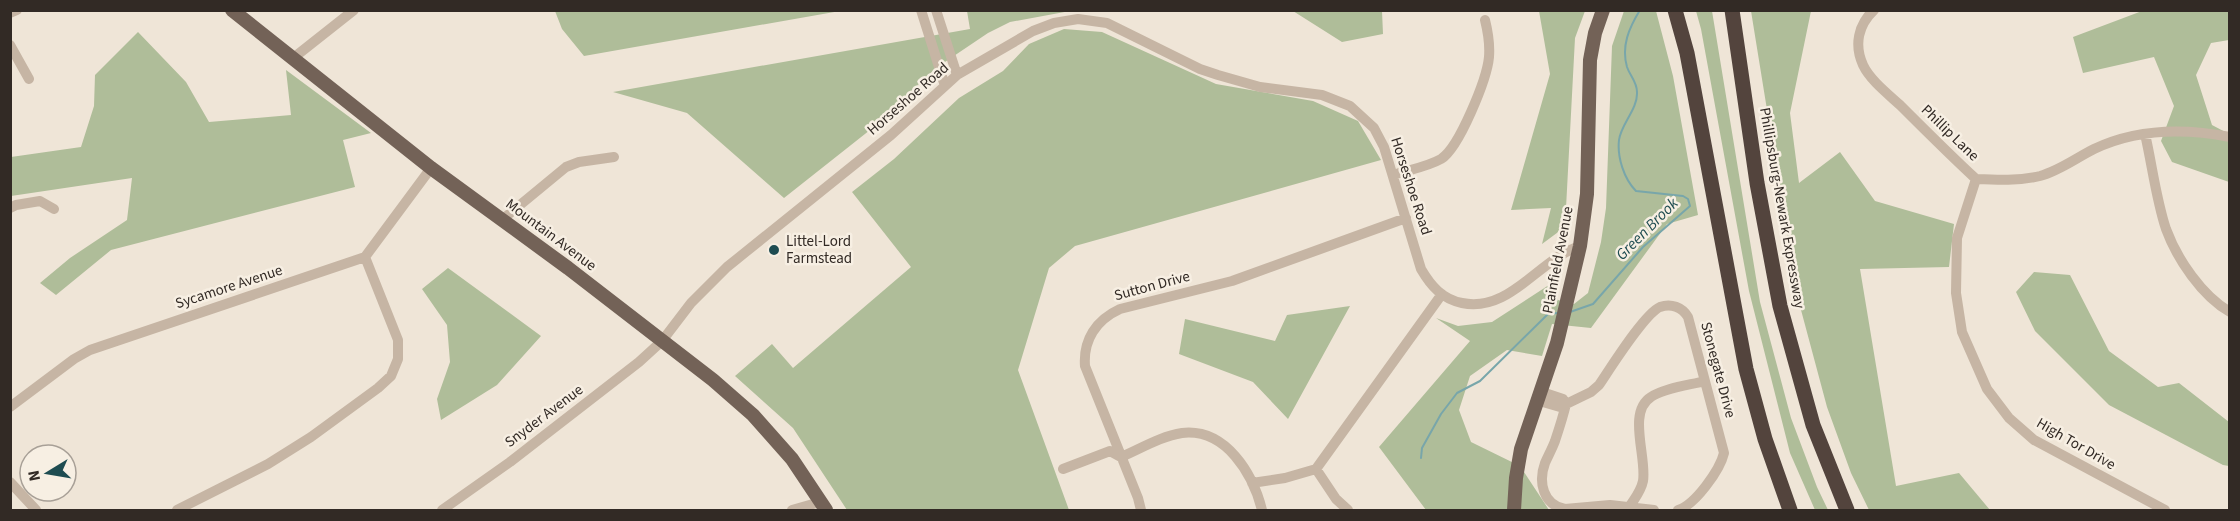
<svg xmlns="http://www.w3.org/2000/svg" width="2240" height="521" font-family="'Source Sans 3',sans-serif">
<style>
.green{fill:#afbd99}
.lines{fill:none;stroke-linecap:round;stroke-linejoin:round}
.stream{stroke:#78a6aa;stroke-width:2}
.minor{stroke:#c6b5a4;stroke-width:10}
.major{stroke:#736257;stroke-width:14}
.highway{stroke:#53443d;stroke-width:15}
.poi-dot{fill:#1e4c51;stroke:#f7efe3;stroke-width:2}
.labels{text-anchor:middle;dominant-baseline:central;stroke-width:5;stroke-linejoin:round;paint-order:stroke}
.street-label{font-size:15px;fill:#322a25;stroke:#f7efe3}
.poi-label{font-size:15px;fill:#322a25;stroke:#f7efe3;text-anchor:start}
.water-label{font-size:16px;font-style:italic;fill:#1e4c51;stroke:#f7efe3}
</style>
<rect width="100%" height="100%" fill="#efe5d7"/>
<path class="green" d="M 555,11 L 840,11 L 584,56 L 562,29 Z
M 967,11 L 1070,11 L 1010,22 L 988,33 L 936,68 L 870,130 L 784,198 L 687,113 L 613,92 L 970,29 Z
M 1293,11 L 1382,11 L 1383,34 L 1342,42 Z
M 1539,11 L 1585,11 L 1575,38 L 1565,227 L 1542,244 L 1551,208 L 1511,210 L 1550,74 Z
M 1624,11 L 1656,11 L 1673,76 L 1698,215 L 1667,224 L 1591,328 L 1552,324 L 1542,356 L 1507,350 L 1470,376 L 1459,410 L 1471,442 L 1520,466 L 1549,510 L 1426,510 L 1379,447 L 1470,341 L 1436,318 L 1458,326 L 1492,322 L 1552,283 L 1558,300 L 1574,304 L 1588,293 L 1601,242 L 1606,208 L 1612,46 Z
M 1696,11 L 1712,11 L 1760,302 L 1791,418 L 1817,487 L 1828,510 L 1815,510 L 1790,453 L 1749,291 L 1701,29 Z
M 1751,11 L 1811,11 L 1790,113 L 1799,183 L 1840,152 L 1875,201 L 1954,224 L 1949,267 L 1860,269 L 1896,486 L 1959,473 L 1990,510 L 1869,510 L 1851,473 L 1827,407 L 1797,295 Z
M 2142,11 L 2229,11 L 2229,40 L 2211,43 L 2196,75 L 2212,125 L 2229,134 L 2229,182 L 2172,162 L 2161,141 L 2174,106 L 2154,57 L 2083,73 L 2073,37 Z
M 1064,29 L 1102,32 L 1216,84 L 1313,101 L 1358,121 L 1381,160 L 1075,246 L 1049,268 L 1018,370 L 1069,510 L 847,510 L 793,428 L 735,376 L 772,344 L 793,368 L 911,267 L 852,192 L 894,159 L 959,98 L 1003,71 L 1029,44 Z
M 138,32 L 186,82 L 209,122 L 291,115 L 286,70 L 371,133 L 343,140 L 355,187 L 111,250 L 56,295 L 40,283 L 70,258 L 127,220 L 132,178 L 11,196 L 11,157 L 81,147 L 94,106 L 95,75 Z
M 448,268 L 541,336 L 497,385 L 441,420 L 437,399 L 450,362 L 447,325 L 422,289 Z
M 2034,272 L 2070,275 L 2109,351 L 2158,387 L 2179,383 L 2229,422 L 2229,466 L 2223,465 L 2109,405 L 2035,331 L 2016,292 Z
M 1350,306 L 1288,419 L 1253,382 L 1179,354 L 1185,319 L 1275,341 L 1287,315 Z"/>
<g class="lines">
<path class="stream" d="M 1570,312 L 1593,304 L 1643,247 L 1690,206 L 1688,199 L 1683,196 L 1636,191 C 1624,179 1617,157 1619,140 C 1621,124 1638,109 1637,92 C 1637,82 1630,76 1627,67 C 1621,46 1629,28 1640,10
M 1421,458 L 1422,448 L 1441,414 L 1457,393 L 1480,381 L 1548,314 L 1558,313"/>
<path class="minor" d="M 921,10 L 945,86
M 936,10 L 957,75
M 1874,10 C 1858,25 1854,45 1863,65 C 1870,80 1888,94 1900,105 C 1925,130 1950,155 1976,179 C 1997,180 2019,181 2040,176 C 2059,171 2076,158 2094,149 C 2136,129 2184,128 2230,137
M 10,13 L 17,10
M 10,45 L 29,79
M 292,59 L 354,10
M 2145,134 C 2152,164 2156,199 2166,229 C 2177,259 2202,296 2230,312
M 1393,175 C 1408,170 1427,167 1441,159 C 1459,148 1487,79 1489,57 C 1490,44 1488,32 1485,20
M 1976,179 L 1957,238 L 1956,293 L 1962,332 L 1987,389 L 2009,418 L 2034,440 L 2165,510
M 10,208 L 16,205 L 40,201 L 54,209
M 503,219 L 566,167 L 579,162 L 614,157
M 1539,391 L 1563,399 L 1566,404
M 1536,400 L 1560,407 L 1591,392 L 1599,385 C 1610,369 1644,314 1660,307 C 1671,303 1682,307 1688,317 L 1724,453 C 1720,470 1695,505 1678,510
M 1566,404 C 1563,417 1559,429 1555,441 C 1552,449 1548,456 1545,463 C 1538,482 1543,505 1565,509 L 1610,505 L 1654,510
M 10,407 L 74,359 L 90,350 L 365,257 L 431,168
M 1063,469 L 1110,451 L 1121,457 C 1140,449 1161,436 1182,433 C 1226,428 1253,474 1262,510
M 10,482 L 36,510
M 1252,483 L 1285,478 L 1316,469
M 1630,506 C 1635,498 1641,491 1643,481 C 1647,457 1627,412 1651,397 C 1664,388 1690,385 1705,381
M 177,510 L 268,464 L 311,437 L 378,388 L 391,376 L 398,359 L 398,340 L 365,257
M 442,510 L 510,462 L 639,362 L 662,341 L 691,303 L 727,267 L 891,135 L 957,75 L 1033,31 L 1054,23 L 1078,19 L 1107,23 L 1200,69 L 1218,75 L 1260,87 L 1322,95 L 1350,106 L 1374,128 L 1384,147 L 1421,269 C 1431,286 1442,299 1462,303 C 1510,313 1539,259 1580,246
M 792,510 L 820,502
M 1141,510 L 1138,498 L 1085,366 C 1083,340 1096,320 1120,309 L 1232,281 L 1406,218
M 1348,510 L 1336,499 L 1316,469 L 1442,294"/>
<path class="major" d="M 232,10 L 431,168 L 568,268 L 713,380 L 753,415 L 792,459 L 826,510
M 1514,510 L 1516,478 L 1521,449 L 1557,343 L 1580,246 L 1587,194 L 1590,60 L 1595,33 L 1603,10"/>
<path class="highway" d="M 1675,10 L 1687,53 L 1746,369 L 1765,439 L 1790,510
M 1732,10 L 1757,183 L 1780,306 L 1813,425 L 1847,510"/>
</g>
<circle class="poi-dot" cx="774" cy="250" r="6"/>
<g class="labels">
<g class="street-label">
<text transform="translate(908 99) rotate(-41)">Horseshoe Road</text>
<text transform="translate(1950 133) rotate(44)">Phillip Lane</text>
<text transform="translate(1411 186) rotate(72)">Horseshoe Road</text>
<text transform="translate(1782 208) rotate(80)">Phillipsburg-Newark Expressway</text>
<text transform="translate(551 235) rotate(37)">Mountain Avenue</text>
<text transform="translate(1558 260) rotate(-79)">Plainfield Avenue</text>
<text transform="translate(1152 286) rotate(-15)">Sutton Drive</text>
<text transform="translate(229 287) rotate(-18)">Sycamore Avenue</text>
<text transform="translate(1718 370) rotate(75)">Stonegate Drive</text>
<text transform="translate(544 416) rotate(-37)">Snyder Avenue</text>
<text transform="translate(2076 444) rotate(30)">High Tor Drive</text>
</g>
<g class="poi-label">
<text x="786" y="241">Littel-Lord<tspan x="786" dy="17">Farmstead</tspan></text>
</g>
<g class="water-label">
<text transform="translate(1647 229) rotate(-45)">Green Brook</text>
</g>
</g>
<rect width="2240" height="521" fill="none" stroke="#322a25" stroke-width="24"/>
<g transform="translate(48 473) rotate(259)"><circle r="28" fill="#f7efe3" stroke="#a8a097" stroke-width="1.5"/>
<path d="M0-4.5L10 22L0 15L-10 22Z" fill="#1e4c51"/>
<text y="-9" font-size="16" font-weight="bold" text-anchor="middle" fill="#322a25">N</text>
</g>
</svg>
